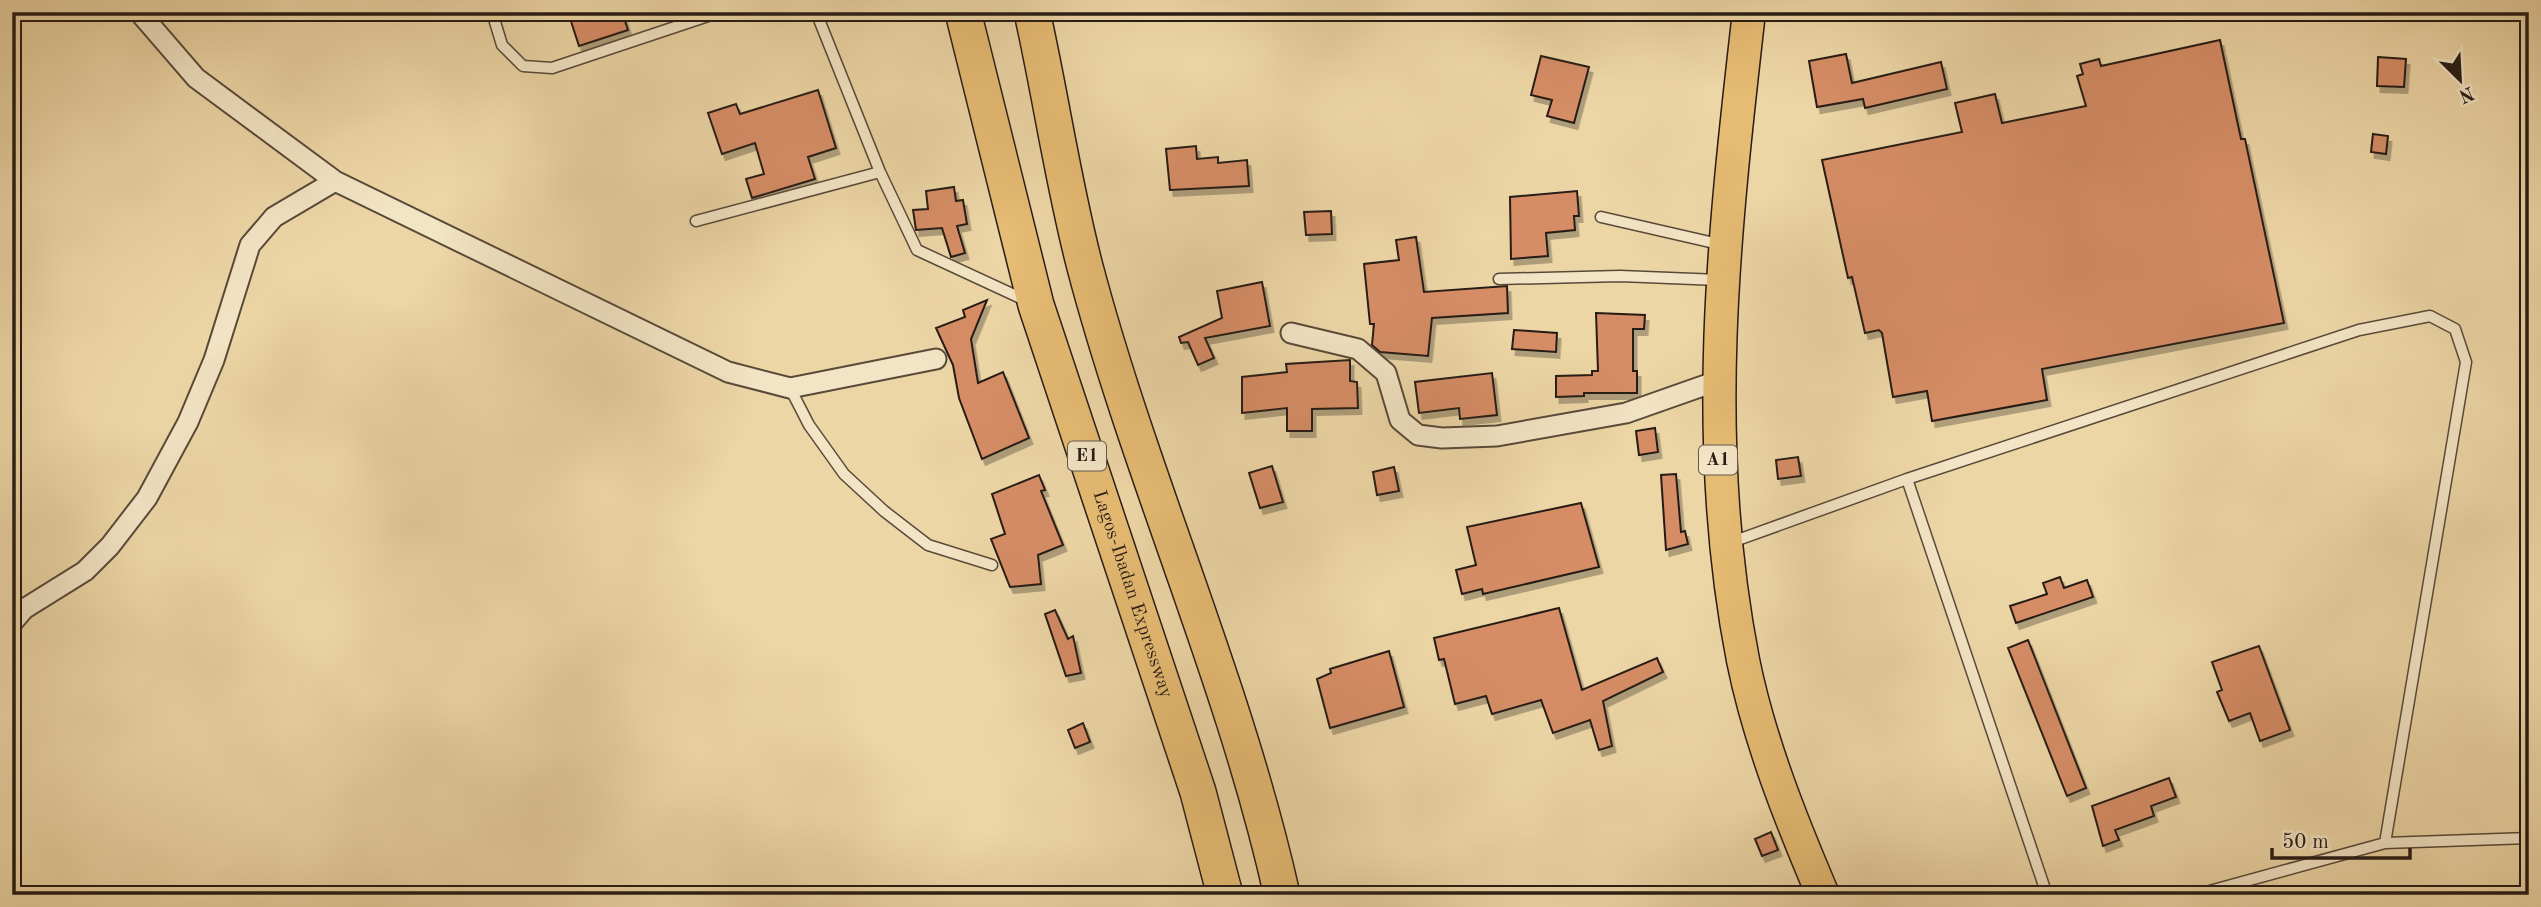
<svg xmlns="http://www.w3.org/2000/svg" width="2541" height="907" font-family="'Old Standard TT',serif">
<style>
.building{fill:#d68d66;stroke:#271c15;stroke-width:2;filter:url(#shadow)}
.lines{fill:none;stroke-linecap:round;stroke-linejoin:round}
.service-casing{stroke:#584a39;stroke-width:13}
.minor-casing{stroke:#584a39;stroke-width:23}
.trunk-casing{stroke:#271c15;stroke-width:35}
.motorway-casing{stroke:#271c15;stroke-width:38}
.service{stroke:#f3e4c5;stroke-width:10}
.minor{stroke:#f3e4c5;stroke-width:19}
.trunk{stroke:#e6bb73;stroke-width:32}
.motorway{stroke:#e6bb73;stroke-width:35}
.labels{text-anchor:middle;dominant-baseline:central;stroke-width:5;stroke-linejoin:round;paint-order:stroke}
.shield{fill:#f3e4c5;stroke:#64584a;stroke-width:2}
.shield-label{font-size:18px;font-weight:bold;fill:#271c15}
.street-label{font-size:19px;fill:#271c15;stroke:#f3e4c5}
</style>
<defs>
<filter id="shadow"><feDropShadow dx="3.5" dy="6" stdDeviation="0" flood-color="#0004"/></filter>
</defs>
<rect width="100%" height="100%" fill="#edd6a6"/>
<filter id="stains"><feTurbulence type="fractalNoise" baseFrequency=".00286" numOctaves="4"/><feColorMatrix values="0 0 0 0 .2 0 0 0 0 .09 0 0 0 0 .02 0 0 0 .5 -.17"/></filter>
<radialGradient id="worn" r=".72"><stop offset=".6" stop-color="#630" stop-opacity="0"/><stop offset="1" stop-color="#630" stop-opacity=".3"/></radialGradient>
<path class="building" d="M 568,12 L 622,12 L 628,30 L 579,46 Z
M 2220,40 L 2241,139 L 2245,139 L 2284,323 L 2042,369 L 2047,400 L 1932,421 L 1927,391 L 1893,397 L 1882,333 L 1879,330 L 1865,333 L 1852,277 L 1848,278 L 1822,160 L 1962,132 L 1955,103 L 1995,94 L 2002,123 L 2086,106 L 2077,76 L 2083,74 L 2080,64 L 2099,59 L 2101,66 Z
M 1846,54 L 1852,83 L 1941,62 L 1947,89 L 1865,108 L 1863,99 L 1817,107 L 1809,61 Z
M 1541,56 L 1589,67 L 1574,123 L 1547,116 L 1552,100 L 1531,95 Z
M 2378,57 L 2406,59 L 2404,87 L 2377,86 Z
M 818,90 L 836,148 L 808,157 L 815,179 L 752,198 L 746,179 L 764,174 L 755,143 L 722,154 L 708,113 L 736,104 L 740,114 Z
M 2373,134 L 2388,136 L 2386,154 L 2371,152 Z
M 1196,146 L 1197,159 L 1218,157 L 1218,163 L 1247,160 L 1249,186 L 1170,190 L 1166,149 Z
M 954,187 L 956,201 L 963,200 L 967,224 L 957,226 L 965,253 L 951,257 L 942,228 L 916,230 L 913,210 L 928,209 L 926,191 Z
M 1577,191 L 1579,216 L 1574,216 L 1575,230 L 1546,233 L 1548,256 L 1511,259 L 1510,197 Z
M 1331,211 L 1332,234 L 1306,235 L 1304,212 Z
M 1416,237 L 1424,292 L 1507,286 L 1508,313 L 1432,318 L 1428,356 L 1380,352 L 1372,345 L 1374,324 L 1370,324 L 1364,264 L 1399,260 L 1396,240 Z
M 1262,282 L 1270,326 L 1205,338 L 1214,358 L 1198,365 L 1188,342 L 1181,343 L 1179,337 L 1222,318 L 1217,291 Z
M 987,300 L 971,339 L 978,383 L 1003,372 L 1029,438 L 982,459 L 959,398 L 953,365 L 936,328 L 965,317 L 963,310 Z
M 1596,313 L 1645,315 L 1644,329 L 1633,329 L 1633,371 L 1637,371 L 1637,393 L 1584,393 L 1584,396 L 1556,397 L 1556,376 L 1592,375 L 1592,371 L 1598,371 Z
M 1514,330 L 1557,333 L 1556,352 L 1512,349 Z
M 1350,360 L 1350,381 L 1357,382 L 1358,408 L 1312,409 L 1312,431 L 1287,431 L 1287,408 L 1242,413 L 1242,377 L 1287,372 L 1286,364 Z
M 1492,373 L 1497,415 L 1460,419 L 1459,408 L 1419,413 L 1415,382 Z
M 1655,428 L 1658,452 L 1639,455 L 1636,431 Z
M 1798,457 L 1801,476 L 1778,479 L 1776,460 Z
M 1272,466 L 1283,502 L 1260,508 L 1249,473 Z
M 1394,467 L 1399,491 L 1377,495 L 1373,472 Z
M 1676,474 L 1681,532 L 1685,531 L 1688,544 L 1666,550 L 1661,475 Z
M 1039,475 L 1045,490 L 1041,491 L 1063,545 L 1038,555 L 1041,584 L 1010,587 L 991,539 L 1005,534 L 992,494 Z
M 1581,503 L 1599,567 L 1483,594 L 1482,589 L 1462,594 L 1456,570 L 1476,565 L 1467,527 Z
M 2060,577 L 2064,588 L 2087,580 L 2093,597 L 2016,623 L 2010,606 L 2047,594 L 2043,583 Z
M 1559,608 L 1582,690 L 1657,658 L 1663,672 L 1603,701 L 1612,746 L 1599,750 L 1590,720 L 1553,733 L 1541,700 L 1492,714 L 1486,696 L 1455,704 L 1444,659 L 1439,660 L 1434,638 Z
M 1055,610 L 1068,639 L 1073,636 L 1081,673 L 1066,676 L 1045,614 Z
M 2028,640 L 2086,788 L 2067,796 L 2008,648 Z
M 2259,646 L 2290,730 L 2260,741 L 2250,713 L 2229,721 L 2217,692 L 2222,690 L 2212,662 Z
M 1389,651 L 1404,707 L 1330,728 L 1317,679 L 1331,673 L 1330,669 Z
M 1083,723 L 1090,742 L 1075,748 L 1068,730 Z
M 2169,778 L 2176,797 L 2151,806 L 2154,816 L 2115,830 L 2119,840 L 2103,846 L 2092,806 Z
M 1771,832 L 1778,850 L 1762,856 L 1755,839 Z"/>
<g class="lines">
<g class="service-casing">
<path id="service" d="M 492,12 L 502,45 L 523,66 L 552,68 L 720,12
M 816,12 L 880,172 L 917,250 L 1025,300
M 1601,217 L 1723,245
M 696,221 L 880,172
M 1499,279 L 1620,276 L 1719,280
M 790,388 L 809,425 L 844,474 L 884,511 L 928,545 L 992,565
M 1907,479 L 2047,895
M 1732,542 L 1907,479 L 2359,330 L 2430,316 L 2455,329 L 2466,362 L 2385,843
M 2195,895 L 2385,843 L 2529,838"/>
</g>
<g class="minor-casing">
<path id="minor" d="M 139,12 L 196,78 L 335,181 L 728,372 L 790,388 L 936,359
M 1291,333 L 1358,349 L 1386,373 L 1400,420 L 1418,435 L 1442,438 L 1497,436 L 1626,413 L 1717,381
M 12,623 L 24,609 L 85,571 L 110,546 L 147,498 L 188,422 L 214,360 L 250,245 L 274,217 L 335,181"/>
</g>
<g class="trunk-casing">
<path id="trunk" d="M 1749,12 C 1724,231 1700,441 1743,660 C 1759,740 1791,820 1823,895"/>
</g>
<g class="motorway-casing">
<g id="motorway">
<path id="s1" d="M 963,12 L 1036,305 L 1198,792 L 1225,895"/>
<path d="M 1032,12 C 1051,97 1063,183 1085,267 C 1141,479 1234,680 1282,895"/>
</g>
</g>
<use href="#service" class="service"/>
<use href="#minor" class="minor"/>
<use href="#trunk" class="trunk"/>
<use href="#motorway" class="motorway"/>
</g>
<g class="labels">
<g class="shield">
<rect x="1068" y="441.5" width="38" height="29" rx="5"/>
<rect x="1699" y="445.5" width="38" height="29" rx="5"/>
</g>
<g class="shield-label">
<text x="1087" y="456">E1</text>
<text x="1718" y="460">A1</text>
</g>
<g class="street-label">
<text stroke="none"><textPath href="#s1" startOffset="607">Lagos-Ibadan Expressway</textPath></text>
</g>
</g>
<rect width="2541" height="907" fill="none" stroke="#edd6a6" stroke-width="42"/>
<rect x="14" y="14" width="2513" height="879" fill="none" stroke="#271c15" stroke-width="3.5"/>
<rect x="21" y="21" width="2499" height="865" fill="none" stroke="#271c15" stroke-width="2"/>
<g transform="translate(2460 80) rotate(156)" stroke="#f3e4c5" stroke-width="5" paint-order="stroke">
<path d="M0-5L12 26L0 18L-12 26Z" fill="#271c15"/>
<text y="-10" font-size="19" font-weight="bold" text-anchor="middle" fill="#271c15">N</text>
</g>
<path d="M2272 848v10h138v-10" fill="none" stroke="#271c15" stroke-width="3.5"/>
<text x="2282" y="848" font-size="21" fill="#271c15" stroke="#f3e4c5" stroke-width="5" paint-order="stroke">50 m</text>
<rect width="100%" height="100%" filter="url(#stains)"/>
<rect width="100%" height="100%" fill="url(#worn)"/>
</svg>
